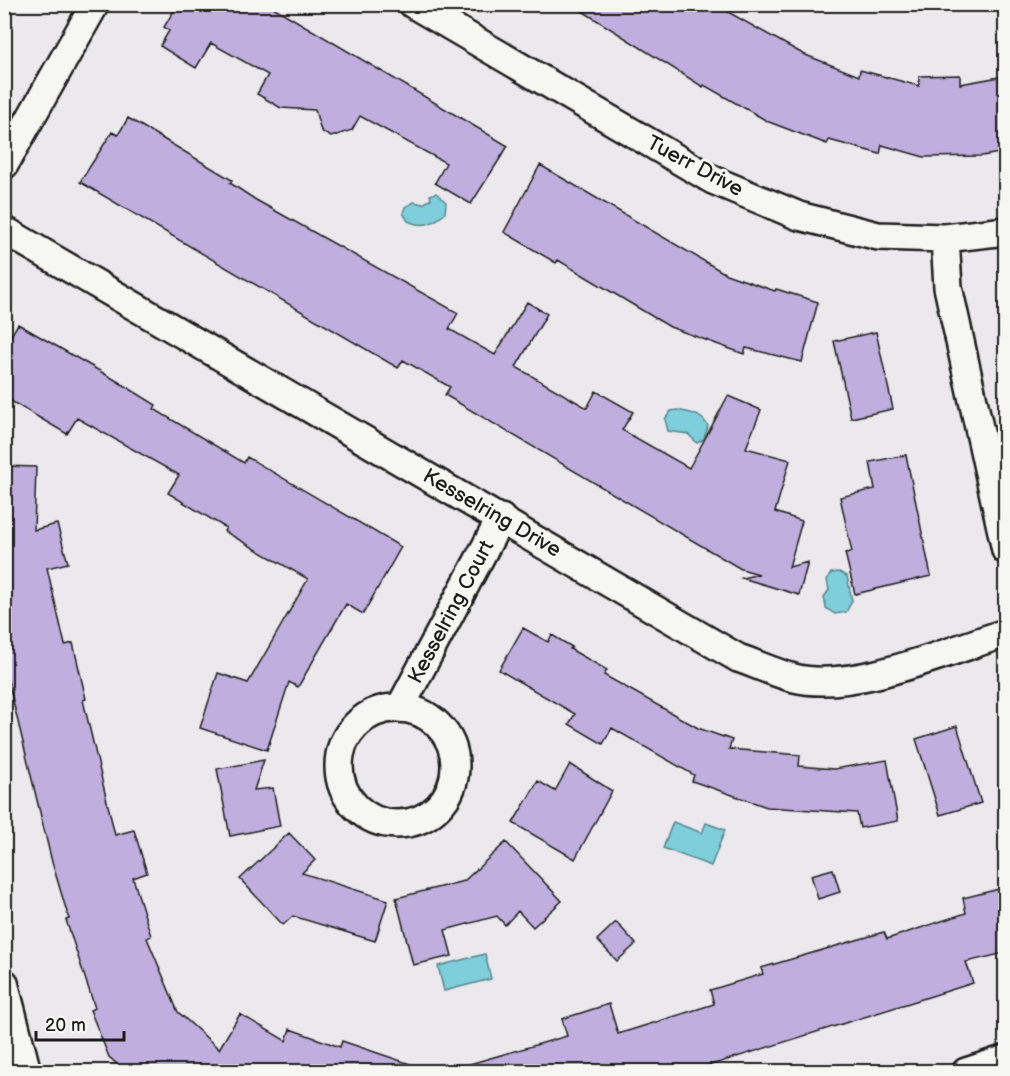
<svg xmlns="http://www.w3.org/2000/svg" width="1010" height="1076" font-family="'Balsamiq Sans',sans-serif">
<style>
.water{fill:#7fcedb;stroke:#57878f;stroke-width:1.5}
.building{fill:#c0aede;stroke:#1c1c1c;stroke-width:1.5}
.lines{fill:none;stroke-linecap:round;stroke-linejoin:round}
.minor-casing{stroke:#1c1c1c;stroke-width:32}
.minor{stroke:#f6f6f2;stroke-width:27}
.labels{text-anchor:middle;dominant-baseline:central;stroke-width:6;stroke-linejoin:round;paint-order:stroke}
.street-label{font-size:21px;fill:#1c1c1c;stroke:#f6f6f2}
</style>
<rect width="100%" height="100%" fill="#ebe8ee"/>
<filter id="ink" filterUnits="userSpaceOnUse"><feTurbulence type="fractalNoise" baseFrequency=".0167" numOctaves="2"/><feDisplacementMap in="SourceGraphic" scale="12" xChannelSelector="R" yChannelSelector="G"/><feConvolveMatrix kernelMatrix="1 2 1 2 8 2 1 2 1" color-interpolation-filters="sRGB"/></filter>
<g filter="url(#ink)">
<path class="water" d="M 436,193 L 446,202 L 445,213 C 434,224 423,228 408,221 L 403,213 L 405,207 L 414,202 L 423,204 L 431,199 L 430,195 Z
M 677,410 C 690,413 701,413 708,426 L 704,439 L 697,443 L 688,434 L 668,431 L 665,419 L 671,411 Z
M 839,572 L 847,576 L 852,601 L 846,612 L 835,614 L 826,608 L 824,597 L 829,590 L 827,580 L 831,573 Z
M 673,822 L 702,833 L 706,823 L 725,830 L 711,866 L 663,848 Z
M 485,954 L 491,979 L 444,991 L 438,966 Z"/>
<path class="building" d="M 178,4 L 268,4 L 508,146 L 471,204 L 435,183 L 446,163 L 360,116 L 352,130 L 331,137 L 321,131 L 315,110 L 281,108 L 257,94 L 268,75 L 211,43 L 196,68 L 160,46 L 169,31 L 164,27 Z
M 571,4 L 714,4 L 803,54 L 859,76 L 860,70 L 919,86 L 919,76 L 960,75 L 960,84 L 1005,76 L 1005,152 L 982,156 L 924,157 L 882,145 L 880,154 L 829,140 L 827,144 L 769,122 L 704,85 L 703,87 Z
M 128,118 L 232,180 L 230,183 L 256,200 L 458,313 L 449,329 L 495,355 L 527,302 L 547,314 L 516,367 L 587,408 L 596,391 L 633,412 L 622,430 L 689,468 L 728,396 L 761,410 L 746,448 L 790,460 L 775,512 L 802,521 L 789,567 L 808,562 L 799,595 L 742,578 L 759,574 L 741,569 L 445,395 L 450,387 L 403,360 L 398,368 L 80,182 L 112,132 L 118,135 Z
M 540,165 L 726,274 L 775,291 L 776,289 L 818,302 L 802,362 L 746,348 L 744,354 L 670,327 L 558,260 L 556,263 L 504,232 Z
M 18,324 L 117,381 L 156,405 L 154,409 L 244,463 L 247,457 L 401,547 L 363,614 L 346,604 L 298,687 L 289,682 L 267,750 L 200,728 L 218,673 L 248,683 L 308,579 L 224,531 L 226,528 L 168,493 L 179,475 L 77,418 L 67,434 L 4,397 L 4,347 Z
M 876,332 L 893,409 L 851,418 L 834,341 Z
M 906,455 L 931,576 L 855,594 L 845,553 L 852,552 L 840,497 L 875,489 L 870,462 Z
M 4,466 L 36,467 L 34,530 L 57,524 L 68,563 L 47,568 L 65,645 L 73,643 L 86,699 L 83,700 L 115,835 L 134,830 L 147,873 L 133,878 L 151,936 L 147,938 L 178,1012 L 219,1049 L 240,1014 L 286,1041 L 290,1029 L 340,1047 L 342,1041 L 419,1067 L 418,1071 L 125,1071 L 109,1057 L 90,1010 L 95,1008 L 66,920 L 69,919 L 52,862 L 4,664 Z
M 523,628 L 548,642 L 552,635 L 572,647 L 570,649 L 607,670 L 604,675 L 698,728 L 732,740 L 729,749 L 800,755 L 799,766 L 834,769 L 887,760 L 898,821 L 860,828 L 857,813 L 767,807 L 692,781 L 694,775 L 612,728 L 603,744 L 569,724 L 575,714 L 499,670 Z
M 957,726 L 981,803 L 940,815 L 916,739 Z
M 264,760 L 254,790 L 273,788 L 280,826 L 230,836 L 217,769 Z
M 570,764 L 612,791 L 575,859 L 513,823 L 538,781 L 555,791 Z
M 289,833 L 315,860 L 302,873 L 388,900 L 375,941 L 293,916 L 283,925 L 240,879 Z
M 506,842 L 562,901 L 533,927 L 518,911 L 505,925 L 497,916 L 445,930 L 452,956 L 413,965 L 396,898 L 464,881 Z
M 833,869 L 840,892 L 818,899 L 811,875 Z
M 999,889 L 1005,917 L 1005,953 L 966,962 L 973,983 L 692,1071 L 467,1071 L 466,1065 L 567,1036 L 562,1019 L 609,1004 L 618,1034 L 714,1004 L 710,990 L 763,974 L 761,968 L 884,932 L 887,939 L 966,913 L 963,898 Z
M 616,922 L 636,944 L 617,961 L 597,940 Z"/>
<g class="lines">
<g class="minor-casing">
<path id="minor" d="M 413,4 L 713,180 L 799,216 L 878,236 L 945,238 L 1006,231
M 4,165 L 95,4
M 4,230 L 738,658 C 756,664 775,673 794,678 C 854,693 947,651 1006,633
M 945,238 L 948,287 L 1006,550
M 401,706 L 501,518
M339 766a58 58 0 1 1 116 0a58 58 0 1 1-116 0Z
M 4,983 L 27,1072
M 966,1072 L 1006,1059"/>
</g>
<use href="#minor" class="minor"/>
</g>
</g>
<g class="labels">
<g class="street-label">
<text transform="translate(695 166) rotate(28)">Tuerr Drive</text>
<text transform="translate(492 513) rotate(30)">Kesselring Drive</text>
<text transform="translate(451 612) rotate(-62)">Kesselring Court</text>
</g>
</g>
<rect width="1010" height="1076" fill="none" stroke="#f6f6f2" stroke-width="24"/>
<rect x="12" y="12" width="986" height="1052" fill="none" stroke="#1c1c1c" stroke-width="2" filter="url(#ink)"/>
<path d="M36 1031v9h88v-9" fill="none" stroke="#1c1c1c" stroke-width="3"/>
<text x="45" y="1031" font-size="18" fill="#1c1c1c" stroke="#f6f6f2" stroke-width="4.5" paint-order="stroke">20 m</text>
</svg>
